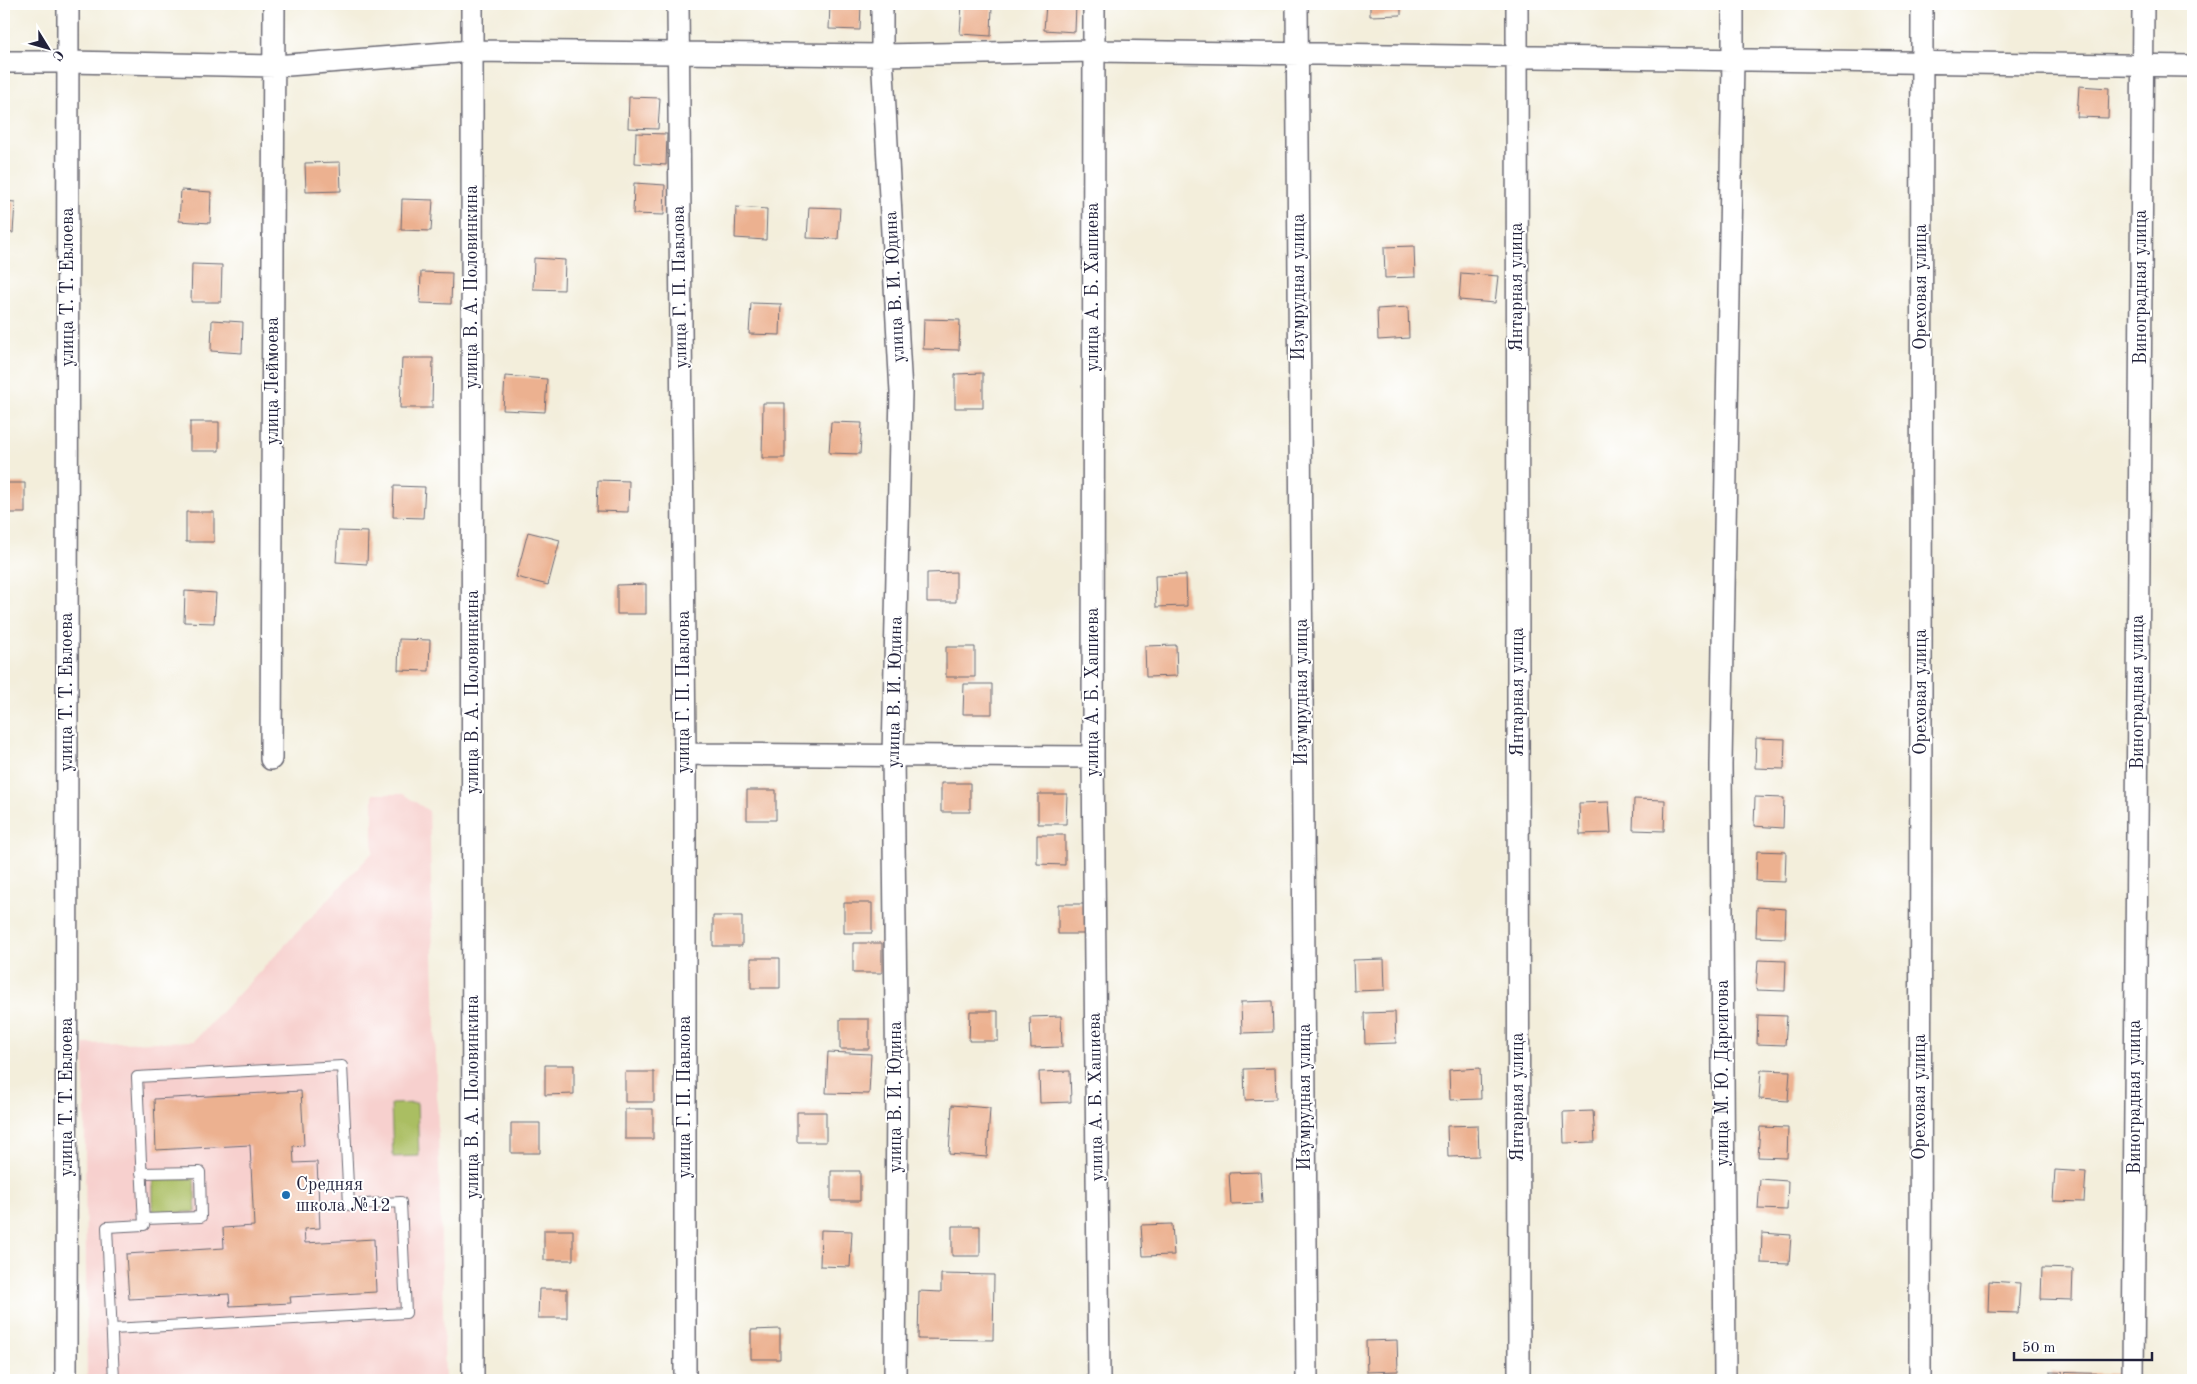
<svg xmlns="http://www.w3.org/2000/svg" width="2197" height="1384" font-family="'Old Standard TT',serif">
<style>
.built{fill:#f7d0ce}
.green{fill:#aabe62;stroke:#66704e}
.building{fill:#ecb190}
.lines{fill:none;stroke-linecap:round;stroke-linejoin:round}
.lane-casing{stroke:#6b6973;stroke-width:12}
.street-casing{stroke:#6b6973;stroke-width:24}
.lane{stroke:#fff;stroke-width:10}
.street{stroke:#fff;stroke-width:21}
.poi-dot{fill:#1f6fb2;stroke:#fff;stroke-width:2}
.labels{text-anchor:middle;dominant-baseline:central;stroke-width:4;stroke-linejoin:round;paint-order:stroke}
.street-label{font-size:18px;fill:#22223b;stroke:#fff}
.poi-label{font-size:18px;fill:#22223b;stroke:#fff;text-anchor:start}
</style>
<rect width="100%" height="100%" fill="#fff"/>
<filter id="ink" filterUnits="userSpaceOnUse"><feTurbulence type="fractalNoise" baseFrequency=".02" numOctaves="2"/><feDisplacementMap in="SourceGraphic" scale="10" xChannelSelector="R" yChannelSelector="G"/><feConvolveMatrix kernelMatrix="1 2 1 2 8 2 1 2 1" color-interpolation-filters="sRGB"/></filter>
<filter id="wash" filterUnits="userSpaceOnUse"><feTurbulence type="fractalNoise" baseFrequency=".0096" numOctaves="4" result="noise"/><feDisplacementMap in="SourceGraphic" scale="20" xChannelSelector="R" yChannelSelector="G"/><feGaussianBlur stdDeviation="1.12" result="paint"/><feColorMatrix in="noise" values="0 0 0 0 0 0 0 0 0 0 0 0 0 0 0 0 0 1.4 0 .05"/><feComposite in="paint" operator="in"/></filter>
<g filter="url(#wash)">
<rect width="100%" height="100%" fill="#f3eedb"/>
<path class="built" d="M 373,794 L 403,794 L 429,811 L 445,1380 L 87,1380 L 84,1044 L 194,1041 L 373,852 Z"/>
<path class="green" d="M 417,1103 L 419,1156 L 393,1157 L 391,1104 Z
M 194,1178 L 196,1212 L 153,1213 L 153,1179 Z"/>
<g id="blocks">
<path class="building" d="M 830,4 L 861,4 L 860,30 L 829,29 Z
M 962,4 L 992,5 L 991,36 L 960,34 Z
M 1046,4 L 1076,4 L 1075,32 L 1044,30 Z
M 1370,4 L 1401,4 L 1401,15 L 1370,16 Z
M 2079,86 L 2109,88 L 2108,118 L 2077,117 Z
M 629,97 L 660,98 L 658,129 L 628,128 Z
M 636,133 L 667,134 L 666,165 L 635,163 Z
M 340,162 L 341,191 L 306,192 L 305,163 Z
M 634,183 L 665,185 L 664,215 L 633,214 Z
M 181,190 L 211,192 L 210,223 L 179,221 Z
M 402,199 L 433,200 L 431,231 L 401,230 Z
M 4,201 L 15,202 L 13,233 L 4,232 Z
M 736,207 L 767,209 L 766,240 L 735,238 Z
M 809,207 L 840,208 L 838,239 L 807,238 Z
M 1414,246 L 1415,277 L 1385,278 L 1384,247 Z
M 534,258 L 565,260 L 564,290 L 533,289 Z
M 192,264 L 222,265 L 221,302 L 191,302 Z
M 421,272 L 452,273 L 451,304 L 420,303 Z
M 1461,273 L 1498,276 L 1495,303 L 1459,300 Z
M 751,303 L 781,304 L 780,335 L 749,334 Z
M 1408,307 L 1409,338 L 1378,340 L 1377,309 Z
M 924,319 L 960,320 L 959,350 L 923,349 Z
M 212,320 L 243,322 L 242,353 L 211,351 Z
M 402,358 L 433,358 L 432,408 L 400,408 Z
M 983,373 L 983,408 L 955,408 L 955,374 Z
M 505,376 L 547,379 L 545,412 L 503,410 Z
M 763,403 L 785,403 L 785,458 L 762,458 Z
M 190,422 L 219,422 L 219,451 L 190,451 Z
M 831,422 L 862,423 L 860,454 L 829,453 Z
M 598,480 L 629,481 L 628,512 L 597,511 Z
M 4,483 L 25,483 L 25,513 L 4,513 Z
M 394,486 L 425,487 L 423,518 L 393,517 Z
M 186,512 L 214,512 L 214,542 L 186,542 Z
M 338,531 L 368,532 L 367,564 L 336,562 Z
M 528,532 L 560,540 L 548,585 L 516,577 Z
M 956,572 L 956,602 L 927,602 L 927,573 Z
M 1186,575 L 1187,606 L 1156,607 L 1155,576 Z
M 646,584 L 646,614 L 617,614 L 617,585 Z
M 185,591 L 216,593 L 214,623 L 184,622 Z
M 399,639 L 430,640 L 429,671 L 398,670 Z
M 1176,645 L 1177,676 L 1146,677 L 1145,646 Z
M 946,647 L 975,647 L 975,677 L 946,677 Z
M 964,684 L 992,684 L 992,714 L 963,714 Z
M 1756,738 L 1785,739 L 1784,769 L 1755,768 Z
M 941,783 L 970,783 L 970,812 L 941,812 Z
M 747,790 L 776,790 L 776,820 L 747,820 Z
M 1038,794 L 1067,794 L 1066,824 L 1038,824 Z
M 1755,797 L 1784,798 L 1783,828 L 1754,826 Z
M 1634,799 L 1665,800 L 1664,831 L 1633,830 Z
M 1609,802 L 1611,833 L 1580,834 L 1579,803 Z
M 1037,835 L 1065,835 L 1065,865 L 1037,864 Z
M 1757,851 L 1786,852 L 1785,882 L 1756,881 Z
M 844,903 L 872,903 L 872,933 L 844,933 Z
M 1058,904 L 1087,904 L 1087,934 L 1058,934 Z
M 1757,907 L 1786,909 L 1785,938 L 1756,937 Z
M 713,916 L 742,916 L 742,946 L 713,946 Z
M 853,943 L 882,943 L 882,973 L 853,973 Z
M 751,958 L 780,958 L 780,988 L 751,988 Z
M 1384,959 L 1385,990 L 1354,991 L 1353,960 Z
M 1758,960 L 1786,961 L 1785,991 L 1756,990 Z
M 1272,1001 L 1273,1032 L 1242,1033 L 1241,1002 Z
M 970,1011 L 998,1011 L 998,1041 L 969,1041 Z
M 1395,1012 L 1396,1043 L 1365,1044 L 1364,1013 Z
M 1758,1015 L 1787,1016 L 1785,1045 L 1757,1044 Z
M 1061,1016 L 1062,1047 L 1031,1048 L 1030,1017 Z
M 840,1019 L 869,1019 L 869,1049 L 840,1049 Z
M 828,1052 L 871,1054 L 869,1094 L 826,1093 Z
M 545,1065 L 574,1065 L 574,1094 L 545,1095 Z
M 1275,1068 L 1276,1099 L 1245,1100 L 1244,1069 Z
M 1480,1068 L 1481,1099 L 1450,1100 L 1449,1070 Z
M 1761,1070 L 1790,1071 L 1788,1101 L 1759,1099 Z
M 1070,1071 L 1071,1102 L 1040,1103 L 1039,1072 Z
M 625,1072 L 654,1072 L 654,1102 L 625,1102 Z
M 301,1091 L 304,1145 L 293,1146 L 294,1163 L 317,1162 L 320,1228 L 304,1229 L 305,1243 L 374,1239 L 376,1292 L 290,1297 L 291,1303 L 230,1306 L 229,1294 L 129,1299 L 126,1254 L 224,1248 L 223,1228 L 254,1226 L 250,1145 L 156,1150 L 154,1099 Z
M 952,1105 L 990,1108 L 987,1157 L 949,1154 Z
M 625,1109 L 653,1109 L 653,1139 L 625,1139 Z
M 1593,1111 L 1595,1142 L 1564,1143 L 1563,1112 Z
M 797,1112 L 826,1112 L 826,1142 L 797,1142 Z
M 511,1123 L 540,1123 L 540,1153 L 511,1153 Z
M 1478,1125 L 1479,1156 L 1448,1157 L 1447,1126 Z
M 1760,1127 L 1788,1128 L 1787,1158 L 1758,1157 Z
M 2055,1170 L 2086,1172 L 2084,1202 L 2053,1201 Z
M 831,1171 L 860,1171 L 860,1201 L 831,1201 Z
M 1260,1172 L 1262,1203 L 1231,1204 L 1229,1173 Z
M 1760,1179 L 1788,1181 L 1787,1210 L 1758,1209 Z
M 1172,1224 L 1174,1255 L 1143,1256 L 1141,1225 Z
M 952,1226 L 980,1226 L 980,1256 L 952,1256 Z
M 544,1230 L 573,1230 L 573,1260 L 544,1260 Z
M 821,1230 L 852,1231 L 850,1267 L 820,1266 Z
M 1762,1233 L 1791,1235 L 1789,1264 L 1761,1263 Z
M 2042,1268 L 2073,1269 L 2072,1300 L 2041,1299 Z
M 941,1274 L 994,1275 L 993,1340 L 918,1339 L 919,1291 L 941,1292 Z
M 1989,1281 L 2020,1283 L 2018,1313 L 1988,1312 Z
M 539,1289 L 567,1289 L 567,1318 L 538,1318 Z
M 780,1329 L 780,1359 L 751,1359 L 751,1330 Z
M 1397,1340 L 1398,1371 L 1367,1372 L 1366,1341 Z
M 2050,1372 L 2117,1374 L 2117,1380 L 2050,1380 Z"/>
</g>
</g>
<g filter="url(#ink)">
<use href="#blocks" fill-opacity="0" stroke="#6b6973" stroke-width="1"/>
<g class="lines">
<g class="lane-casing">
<path id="lane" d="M 141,1173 L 200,1172 L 201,1217 L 144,1219
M 112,1329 L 406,1313 L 401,1202 L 349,1205 L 342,1066 L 137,1077 L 144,1225 L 107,1227 L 114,1380"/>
</g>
<g class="street-casing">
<path id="street" d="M 472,4 L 473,1380
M 678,4 L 685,754 L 685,1380
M 882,4 L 882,55 L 901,392 L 893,756 L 897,1094 L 895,1380
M 1094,4 L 1093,757 L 1099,1380
M 1297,4 L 1307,1380
M 1517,4 L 1519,1380
M 4,62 L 68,62 L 275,66 L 472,51 L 882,55 L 1094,51 L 2193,66
M 685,754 L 1093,757
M 271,759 L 274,4
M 66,1380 L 68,4
M 1725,1380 L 1721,765 L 1733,60 L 1733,4
M 1920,1380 L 1922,4
M 2133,1380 L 2143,4"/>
</g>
<use href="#lane" class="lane"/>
<use href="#street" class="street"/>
</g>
</g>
<circle class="poi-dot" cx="286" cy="1195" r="5"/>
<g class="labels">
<g class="street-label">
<text transform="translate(68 287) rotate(-90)">улица Т. Т. Евлоева</text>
<text transform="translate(472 287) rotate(-90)">улица В. А. Половинкина</text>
<text transform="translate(680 287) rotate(-91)">улица Г. П. Павлова</text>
<text transform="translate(895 287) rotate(-93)">улица В. И. Юдина</text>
<text transform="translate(1093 287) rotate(-90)">улица А. Б. Хашиева</text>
<text transform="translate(1299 287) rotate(-90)">Изумрудная улица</text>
<text transform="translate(1517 287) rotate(-90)">Янтарная улица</text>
<text transform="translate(1921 287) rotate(-90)">Ореховая улица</text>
<text transform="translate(2141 287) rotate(-90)">Виноградная улица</text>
<text transform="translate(273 381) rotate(-90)">улица Леймоева</text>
<text transform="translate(67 692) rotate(-90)">улица Т. Т. Евлоева</text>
<text transform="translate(473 692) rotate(-90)">улица В. А. Половинкина</text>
<text transform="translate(684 692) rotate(-90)">улица Г. П. Павлова</text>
<text transform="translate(895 692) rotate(-89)">улица В. И. Юдина</text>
<text transform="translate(1093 692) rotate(-90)">улица А. Б. Хашиева</text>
<text transform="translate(1302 692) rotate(-90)">Изумрудная улица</text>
<text transform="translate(1518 692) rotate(-90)">Янтарная улица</text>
<text transform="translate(1921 692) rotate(-90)">Ореховая улица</text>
<text transform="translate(2138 692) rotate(-90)">Виноградная улица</text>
<text transform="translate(1723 1073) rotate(-90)">улица М. Ю. Дарсигова</text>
<text transform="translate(67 1097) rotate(-90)">улица Т. Т. Евлоева</text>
<text transform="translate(473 1097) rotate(-90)">улица В. А. Половинкина</text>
<text transform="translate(685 1097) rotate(-90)">улица Г. П. Павлова</text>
<text transform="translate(896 1097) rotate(-90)">улица В. И. Юдина</text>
<text transform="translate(1096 1097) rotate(-91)">улица А. Б. Хашиева</text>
<text transform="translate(1305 1097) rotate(-90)">Изумрудная улица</text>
<text transform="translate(1518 1097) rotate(-90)">Янтарная улица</text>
<text transform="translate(1920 1097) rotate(-90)">Ореховая улица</text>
<text transform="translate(2135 1097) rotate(-90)">Виноградная улица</text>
</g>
<g class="poi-label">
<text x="296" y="1185">Средняя<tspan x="296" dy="21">школа №12</tspan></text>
</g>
</g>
<rect width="2197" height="1384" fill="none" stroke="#fff" stroke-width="20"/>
<g transform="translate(48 48) rotate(127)" stroke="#ffffff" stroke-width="4" paint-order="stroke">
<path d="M0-4L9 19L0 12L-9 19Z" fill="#22223b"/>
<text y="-8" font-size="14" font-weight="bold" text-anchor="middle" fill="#22223b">С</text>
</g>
<path d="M2014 1352v8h138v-8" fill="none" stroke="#22223b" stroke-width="2.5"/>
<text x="2022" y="1352" font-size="15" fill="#22223b" stroke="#ffffff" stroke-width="4" paint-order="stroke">50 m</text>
</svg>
